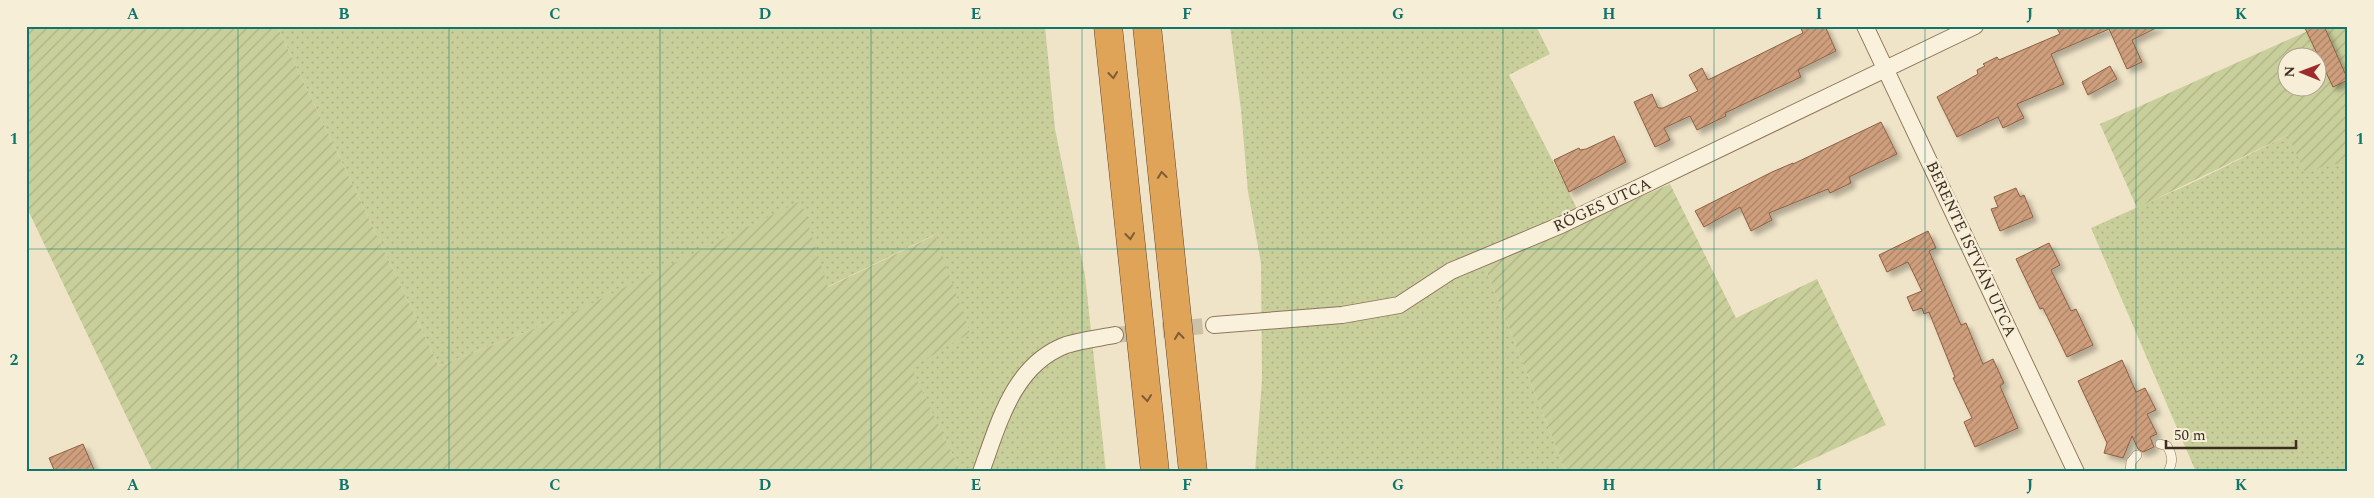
<svg xmlns="http://www.w3.org/2000/svg" width="2374" height="498" font-family="Spectral,serif">
<style>
.grass{fill:url(#grass-dots)}
.garden{fill:url(#garden-furrows);fill-rule:evenodd}
.building{fill:url(#building-hatch);stroke:#8d5f41;filter:url(#shadow)}
.lines{fill:none;stroke-linecap:round;stroke-linejoin:round}
.street-tunnel{stroke:#ccc0a6;stroke-width:16;stroke-dasharray:16 8;stroke-linecap:butt}
.lane-casing{stroke:#8d765c;stroke-width:10}
.street-casing{stroke:#8d765c;stroke-width:18}
.highway-casing{stroke:#5b4430;stroke-width:29}
.lane{stroke:#faf1dc;stroke-width:9}
.street{stroke:#faf1dc;stroke-width:16}
.highway{stroke:#e0a458;stroke-width:28}
.oneway{stroke:#7e5d36}
.grid{fill:none;stroke:#0f766e;stroke-width:1;stroke-opacity:0.55}
.labels{text-anchor:middle;dominant-baseline:central;stroke-width:5;stroke-linejoin:round;paint-order:stroke}
.street-label{font-size:16px;fill:#3d2e20;stroke:#f7eed8}
.neatline{fill:none;stroke:#0f766e;stroke-width:2}
.grid-label{font-size:16px;text-anchor:middle;font-weight:bold;fill:#0f766e}
</style>
<defs>
<pattern id="grass-dots" width="8" height="8" patternUnits="userSpaceOnUse" patternTransform="scale(1.25)"><rect width="8" height="8" fill="#c9cf9b"/><path d="M2 2h.1M6 6h.1" fill="none" stroke="#aeb285" stroke-width="1.8" stroke-linecap="round"/></pattern>
<pattern id="garden-furrows" width="10" height="10" patternUnits="userSpaceOnUse" patternTransform="scale(1.25)"><rect width="10" height="10" fill="#c9cf9b"/><path d="M-1 1l2-2M0 10L10 0M9 11l2-2" fill="none" stroke="#aeb285"/></pattern>
<pattern id="building-hatch" width="6" height="6" patternUnits="userSpaceOnUse" patternTransform="scale(1.25)"><rect width="6" height="6" fill="#cf9f7d"/><path d="M-1 1l2-2M0 6l6-6M5 7l2-2" fill="none" stroke="#a98266"/></pattern>
<filter id="shadow"><feDropShadow dx="4.5" dy="4.5" stdDeviation="2.5" flood-color="#0004"/></filter>
</defs>
<rect width="100%" height="100%" fill="#f0e4c8"/>
<path class="grass" d="M 277,26 L 1045,26 L 1055,129 L 1085,275 L 1106,472 L 961,472 L 910,368 L 934,235 L 827,287 L 564,317 L 439,366 Z
M 1230,26 L 1536,26 L 1550,54 L 1509,75 L 1584,222 L 1484,265 L 1566,472 L 1255,472 L 1262,380 L 1261,263 L 1248,192 L 1241,110 Z
M 2288,135 L 2346,162 L 2348,166 L 2348,472 L 2196,472 L 2091,228 L 2194,182 Z"/>
<path class="garden" d="M 26,26 L 277,26 L 439,366 L 564,317 L 801,201 L 828,287 L 935,235 L 970,333 L 911,368 L 961,472 L 153,472 L 26,206 Z
M 2319,26 L 2348,26 L 2348,166 L 2346,162 L 2304,171 L 2288,135 L 2137,208 L 2100,124 ZM 2286,58 L 2316,58 L 2316,88 L 2286,88 Z
M 1670,184 L 1736,318 L 1817,279 L 1886,425 L 1785,472 L 1566,472 L 1484,265 Z"/>
<path class="building" d="M 1800,26 L 1825,26 L 1836,51 L 1798,70 L 1801,77 L 1725,113 L 1726,116 L 1697,130 L 1690,116 L 1664,128 L 1670,140 L 1655,147 L 1634,102 L 1652,94 L 1658,108 L 1663,108 L 1698,91 L 1689,75 L 1702,68 L 1708,80 L 1803,33 Z
M 2056,26 L 2160,26 L 2132,40 L 2142,62 L 2127,69 L 2109,29 L 2051,54 L 2064,84 L 2017,104 L 2024,118 L 2003,128 L 1998,117 L 1957,137 L 1937,97 L 1978,74 L 1977,70 L 1985,66 L 1983,64 L 1997,57 L 1999,60 L 2060,34 Z
M 2304,26 L 2324,26 L 2348,80 L 2333,87 Z
M 2110,66 L 2117,79 L 2088,95 L 2082,82 Z
M 1881,122 L 1897,154 L 1849,177 L 1851,183 L 1830,193 L 1828,189 L 1769,213 L 1772,220 L 1751,231 L 1740,207 L 1704,227 L 1695,211 L 1772,172 L 1793,163 L 1793,164 Z
M 1614,136 L 1626,162 L 1569,192 L 1554,160 L 1579,148 L 1580,150 L 1586,149 Z
M 2016,188 L 2020,197 L 2024,195 L 2033,217 L 2000,231 L 1991,209 L 1998,207 L 1994,197 Z
M 1928,231 L 1936,248 L 1929,251 L 1961,325 L 1966,323 L 1983,364 L 1993,359 L 2004,383 L 2000,386 L 2018,428 L 1975,447 L 1964,422 L 1972,418 L 1953,378 L 1955,377 L 1929,312 L 1924,314 L 1922,308 L 1913,311 L 1907,297 L 1922,291 L 1908,262 L 1887,272 L 1879,255 Z
M 2049,243 L 2060,265 L 2051,270 L 2071,311 L 2076,309 L 2093,345 L 2067,357 L 2043,308 L 2040,309 L 2016,259 Z
M 2122,360 L 2136,392 L 2145,388 L 2156,410 L 2147,414 L 2157,434 L 2150,437 L 2154,447 L 2143,452 L 2138,449 L 2132,436 L 2123,458 L 2104,453 L 2107,443 L 2078,381 Z
M 83,444 L 95,472 L 55,472 L 49,458 Z"/>
<g class="lines">
<path class="street-tunnel" d="M 1115,335 L 1214,325"/>
<g class="lane-casing">
<path id="lane" d="M 2160,444 L 2167,446 C 2173,456 2173,462 2168,472
M 2130,472 L 2131,462 L 2137,455"/>
</g>
<g class="street-casing">
<path id="street" d="M 1865,26 L 2076,472
M 1214,325 L 1342,315 L 1399,305 L 1451,271 L 1561,225 L 1975,26
M 981,472 C 999,423 1013,365 1066,345 C 1082,340 1099,338 1115,335"/>
</g>
<g class="highway-casing">
<path id="highway" d="M 1108,26 L 1155,472
M 1147,26 L 1193,472"/>
</g>
<use href="#lane" class="lane"/>
<use href="#street" class="street"/>
<use href="#highway" class="highway"/>
</g>
<defs><path id="oneway-chevron" d="M-2-3.5L2.5 0L-2 3.5" fill="none" stroke-width="1.6" stroke-linecap="round" stroke-linejoin="round" transform="scale(1.25)"/></defs>
<g class="oneway">
<use href="#oneway-chevron" transform="translate(1113 75) rotate(84)"/>
<use href="#oneway-chevron" transform="translate(1162 175) rotate(-96)"/>
<use href="#oneway-chevron" transform="translate(1130 236) rotate(84)"/>
<use href="#oneway-chevron" transform="translate(1179 336) rotate(-96)"/>
<use href="#oneway-chevron" transform="translate(1147 398) rotate(84)"/>
</g>
<path class="grid" d="M 238,26 L 238,472M 449,26 L 449,472M 660,26 L 660,472M 871,26 L 871,472M 1082,26 L 1082,472M 1292,26 L 1292,472M 1503,26 L 1503,472M 1714,26 L 1714,472M 1925,26 L 1925,472M 2136,26 L 2136,472M 26,249 L 2348,249"/>
<g class="labels">
<g class="street-label">
<text transform="translate(1602 205) rotate(-25)">RÖGES UTCA</text>
<text transform="translate(1971 249) rotate(65)">BERENTE ISTVÁN UTCA</text>
</g>
</g>
<rect width="2374" height="498" fill="none" stroke="#f7eed8" stroke-width="55"/>
<g transform="translate(2302 72) rotate(271)"><circle r="24" fill="#f7eed8" stroke="#ada18e"/>
<path d="M0-4L9 19L0 12L-9 19Z" fill="#9e2a2b"/>
<text y="-8" font-size="14" font-weight="bold" text-anchor="middle" fill="#3d2e20">N</text>
</g>
<path d="M2166 440v8h130v-8" fill="none" stroke="#3d2e20" stroke-width="2.5"/>
<text x="2174" y="440" font-size="15" fill="#3d2e20" stroke="#f7eed8" stroke-width="4" paint-order="stroke">50 m</text>
<rect x="28" y="28" width="2318" height="442" class="neatline"/>
<g class="grid-label">
<text x="133" y="19">A</text>
<text x="344" y="19">B</text>
<text x="555" y="19">C</text>
<text x="765" y="19">D</text>
<text x="976" y="19">E</text>
<text x="1187" y="19">F</text>
<text x="1398" y="19">G</text>
<text x="1609" y="19">H</text>
<text x="1819" y="19">I</text>
<text x="2030" y="19">J</text>
<text x="2241" y="19">K</text>
<text x="14" y="144">1</text>
<text x="2360" y="144">1</text>
<text x="14" y="365">2</text>
<text x="2360" y="365">2</text>
<text x="133" y="490">A</text>
<text x="344" y="490">B</text>
<text x="555" y="490">C</text>
<text x="765" y="490">D</text>
<text x="976" y="490">E</text>
<text x="1187" y="490">F</text>
<text x="1398" y="490">G</text>
<text x="1609" y="490">H</text>
<text x="1819" y="490">I</text>
<text x="2030" y="490">J</text>
<text x="2241" y="490">K</text>
</g>
</svg>
